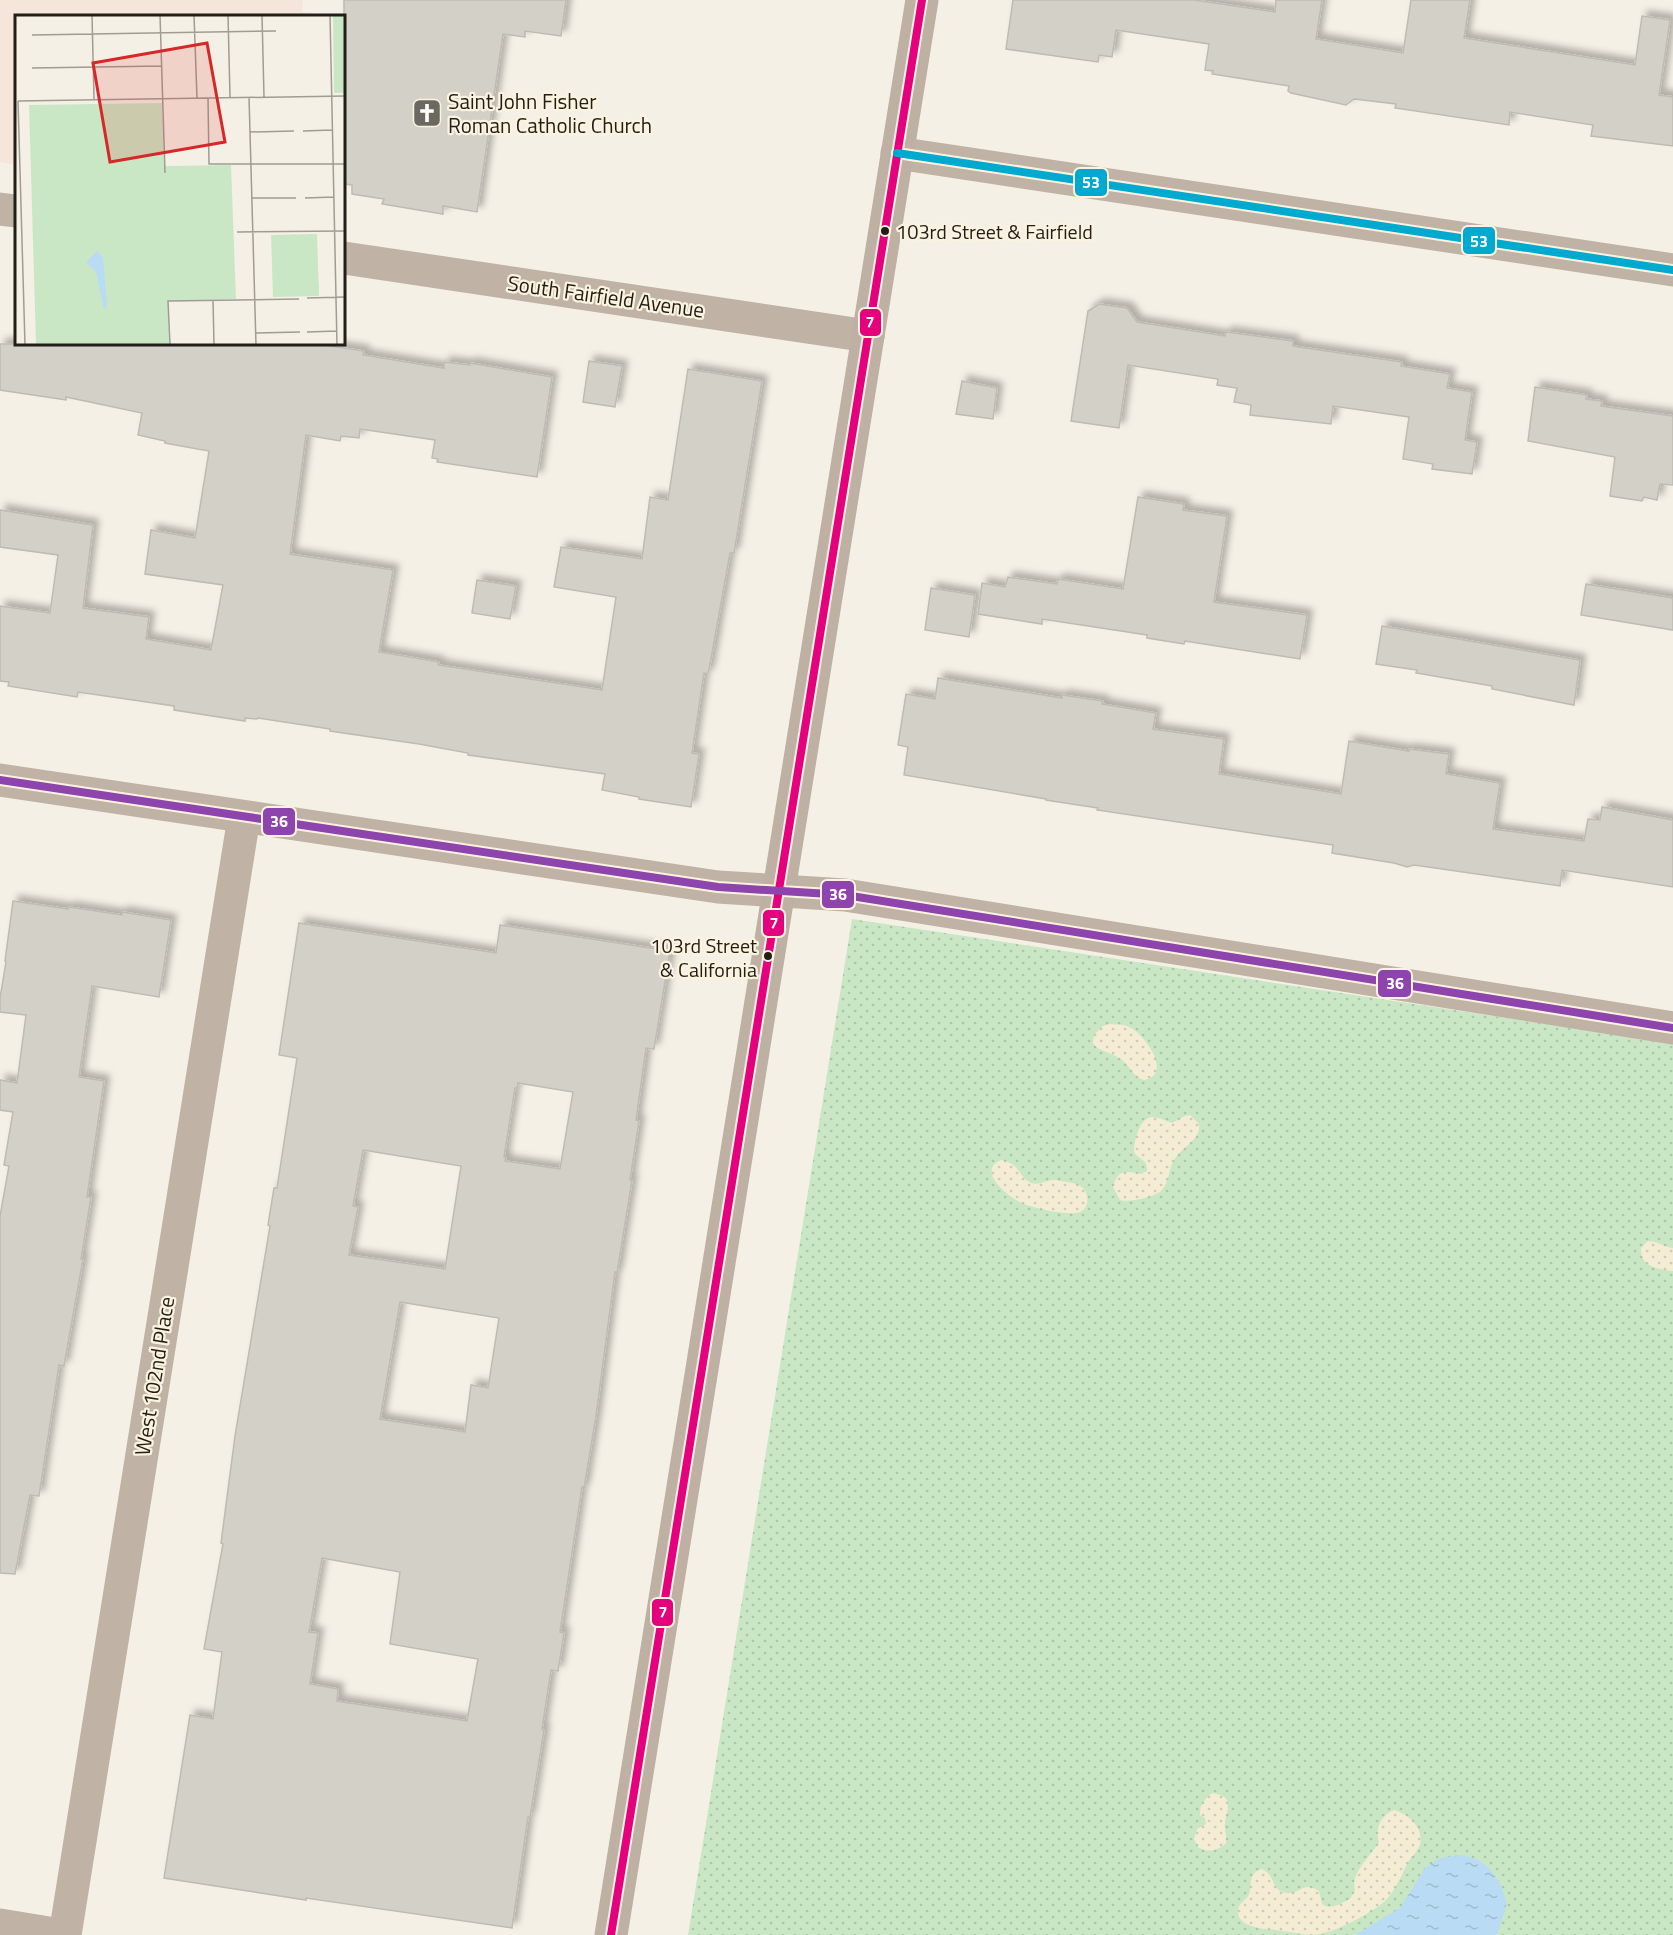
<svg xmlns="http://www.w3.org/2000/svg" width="1673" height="1935" font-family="'Titillium Web',sans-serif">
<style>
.education{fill:#f5e5db}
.grass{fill:url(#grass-dots)}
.sand{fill:url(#sand-dots)}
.water{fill:url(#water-ripples)}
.building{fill:#d3d0c7;stroke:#bfbbb3;stroke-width:1.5;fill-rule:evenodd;filter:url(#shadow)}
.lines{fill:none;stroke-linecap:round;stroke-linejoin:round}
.street{stroke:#c0b3a6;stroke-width:33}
.secondary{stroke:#beb0a3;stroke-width:33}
.bus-1-casing{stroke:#fbf3e0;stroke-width:12}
.bus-2-casing{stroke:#fbf3e0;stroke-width:12}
.bus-3-casing{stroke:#fbf3e0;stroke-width:12}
.bus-1{stroke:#e5007d;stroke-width:8}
.bus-2{stroke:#00a9ce;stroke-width:8}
.bus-3{stroke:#8e44ad;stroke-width:8}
.bus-dot{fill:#211e17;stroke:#fbf3e0;stroke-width:2}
.labels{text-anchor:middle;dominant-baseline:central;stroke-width:4.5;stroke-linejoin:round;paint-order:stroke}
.bus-label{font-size:20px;fill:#211e17;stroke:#fbf3e0;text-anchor:start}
.poi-label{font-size:21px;fill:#211e17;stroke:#fbf3e0;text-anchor:start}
.street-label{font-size:21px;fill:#211e17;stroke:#fbf3e0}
.inset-road{fill:none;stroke:#a09c93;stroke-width:1.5}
.view{fill:#d62828;fill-opacity:0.15;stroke:#d62828;stroke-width:3}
.inset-edge{fill:none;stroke:#211e17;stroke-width:3}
.line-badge{stroke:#fbf3e0;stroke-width:2}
.badge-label{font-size:16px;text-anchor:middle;font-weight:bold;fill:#fff}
</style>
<defs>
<pattern id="grass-dots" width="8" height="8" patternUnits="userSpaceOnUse" patternTransform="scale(1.5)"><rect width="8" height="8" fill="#cae7c5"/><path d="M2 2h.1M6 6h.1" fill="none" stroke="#adc6a8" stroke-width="1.8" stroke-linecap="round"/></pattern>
<pattern id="sand-dots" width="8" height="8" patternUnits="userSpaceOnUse" patternTransform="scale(1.5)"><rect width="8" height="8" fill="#f4edd4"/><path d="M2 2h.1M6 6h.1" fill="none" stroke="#d1cbb5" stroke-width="1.8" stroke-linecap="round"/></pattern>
<pattern id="water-ripples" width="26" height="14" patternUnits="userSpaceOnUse" patternTransform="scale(1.5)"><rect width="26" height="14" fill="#b9dbf3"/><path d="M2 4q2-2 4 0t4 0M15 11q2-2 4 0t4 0" fill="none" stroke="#9fbcd0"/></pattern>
<filter id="shadow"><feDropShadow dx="5.5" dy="-5.5" stdDeviation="3" flood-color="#0004"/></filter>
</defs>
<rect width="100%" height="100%" fill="#f5f0e6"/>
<path class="education" d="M 0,0 L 303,0 L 302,12 L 329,16 L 16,16 L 16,165 L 0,162 Z"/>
<path class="grass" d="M 852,919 L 1673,1043 L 1673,1935 L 688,1935 Z"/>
<path class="sand" d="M 1110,1024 C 1116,1025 1124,1024 1129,1027 C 1144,1033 1174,1075 1144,1080 C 1132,1076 1131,1067 1122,1060 C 1115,1054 1104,1052 1096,1047 L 1093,1043 L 1094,1035 L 1103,1026 Z
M 1190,1115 L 1199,1124 C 1201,1139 1184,1146 1176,1157 C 1168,1167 1170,1182 1161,1191 C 1154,1197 1128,1203 1120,1200 L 1113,1187 C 1118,1169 1125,1171 1141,1174 L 1147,1171 C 1148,1159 1139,1160 1134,1152 C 1134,1142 1139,1118 1152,1117 C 1158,1117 1166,1121 1172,1123 L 1185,1116 Z
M 1001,1160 C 1020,1164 1017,1174 1029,1182 C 1038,1187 1047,1179 1056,1180 C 1064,1182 1076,1182 1083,1188 C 1091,1196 1088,1212 1076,1213 C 1061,1214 1044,1210 1030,1206 C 1015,1203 973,1172 1001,1160 Z
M 1648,1241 C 1657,1241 1664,1247 1673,1248 L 1673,1271 C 1658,1269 1640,1267 1641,1248 Z
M 1213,1793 C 1235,1797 1227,1808 1225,1823 C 1224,1830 1227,1836 1226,1843 C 1218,1851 1207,1853 1198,1847 L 1194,1839 L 1197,1829 L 1206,1824 L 1205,1818 L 1200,1815 C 1199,1807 1205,1797 1213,1793 Z
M 1394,1810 C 1409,1814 1426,1830 1419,1847 C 1416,1854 1409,1858 1406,1866 C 1401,1877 1394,1892 1385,1901 C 1370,1914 1331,1935 1311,1935 C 1301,1934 1292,1932 1283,1931 C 1271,1929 1236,1930 1238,1910 C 1239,1901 1249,1900 1250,1891 C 1251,1882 1250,1872 1262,1869 C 1276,1876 1271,1891 1286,1893 C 1300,1895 1303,1880 1319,1891 L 1322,1904 C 1331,1911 1341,1903 1350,1899 L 1355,1890 C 1350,1873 1371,1856 1379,1842 C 1375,1829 1380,1816 1394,1810 Z"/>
<path class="water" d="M 1461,1855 L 1477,1859 L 1490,1869 L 1501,1885 L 1507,1903 L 1497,1935 L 1355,1935 L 1400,1908 L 1425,1868 L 1440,1858 Z"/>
<path class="building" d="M 344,0 L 566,0 L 561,36 L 525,31 L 525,37 L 503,34 L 477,212 L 443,206 L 443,214 L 382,204 L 384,199 L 352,194 L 352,185 L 344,184 Z
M 1013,0 L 1194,0 L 1275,12 L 1276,0 L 1322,0 L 1316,39 L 1403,53 L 1411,0 L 1470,0 L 1464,38 L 1635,65 L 1642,16 L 1670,20 L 1659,95 L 1673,97 L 1673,146 L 1591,136 L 1593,125 L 1510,112 L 1509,125 L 1395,108 L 1396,104 L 1354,99 L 1346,105 L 1291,93 L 1288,91 L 1289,86 L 1212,74 L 1213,71 L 1205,70 L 1209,44 L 1116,30 L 1112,57 L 1099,55 L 1098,62 L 1006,49 Z
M 1099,304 L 1127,308 L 1137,322 L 1225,336 L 1226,332 L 1293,341 L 1293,346 L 1402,362 L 1401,366 L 1450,374 L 1447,388 L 1472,392 L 1465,440 L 1477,442 L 1472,474 L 1432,469 L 1433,464 L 1403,459 L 1409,417 L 1333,406 L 1331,424 L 1250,415 L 1251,405 L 1234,402 L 1237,388 L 1217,385 L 1218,379 L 1128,365 L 1119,428 L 1071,421 L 1088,311 Z
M 0,344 L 316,344 L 364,351 L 363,355 L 444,368 L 444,362 L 470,365 L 470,363 L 552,377 L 537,477 L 437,462 L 438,459 L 432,458 L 435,440 L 360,429 L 359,438 L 341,436 L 340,441 L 306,435 L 290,554 L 393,570 L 379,652 L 439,662 L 438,665 L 602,690 L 616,597 L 554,587 L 561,547 L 642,559 L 650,497 L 668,500 L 688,369 L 762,381 L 734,553 L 730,553 L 709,670 L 707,674 L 704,673 L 692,753 L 699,754 L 691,807 L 639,799 L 639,797 L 602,790 L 605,774 L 468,755 L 468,753 L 419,744 L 330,731 L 330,729 L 258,718 L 257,719 L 245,718 L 245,721 L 174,710 L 174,706 L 78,692 L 77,697 L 8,686 L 9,682 L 0,681 L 0,606 L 50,613 L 58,555 L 0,547 L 0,510 L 93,525 L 83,608 L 149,617 L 146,639 L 211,650 L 223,585 L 145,574 L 151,530 L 195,538 L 209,451 L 165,443 L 165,441 L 138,435 L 142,413 L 66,397 L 66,400 L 0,390 Z
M 589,361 L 622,366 L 615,407 L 583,402 Z
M 962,381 L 997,388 L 993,419 L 956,414 Z
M 1535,387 L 1587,395 L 1586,399 L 1602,401 L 1601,406 L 1673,416 L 1673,485 L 1660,484 L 1657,500 L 1644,497 L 1642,501 L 1610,496 L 1615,457 L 1528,441 Z
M 1138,497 L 1184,504 L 1183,510 L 1227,516 L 1214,602 L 1307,615 L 1300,659 L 1185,641 L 1184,644 L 1147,638 L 1147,635 L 1042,619 L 1042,624 L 978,614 L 982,583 L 1005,587 L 1008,577 L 1057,584 L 1058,579 L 1123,589 Z
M 477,580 L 516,586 L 510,619 L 472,613 Z
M 1586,584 L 1673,598 L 1673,630 L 1581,615 Z
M 931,588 L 975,595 L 969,637 L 925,630 Z
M 1382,626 L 1580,660 L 1574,705 L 1492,689 L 1492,686 L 1416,673 L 1417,670 L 1376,664 Z
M 938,678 L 1062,698 L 1062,695 L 1103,701 L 1102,704 L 1156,713 L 1153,729 L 1224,739 L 1219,774 L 1341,794 L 1349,741 L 1409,751 L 1409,749 L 1449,754 L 1446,774 L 1500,783 L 1493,829 L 1584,841 L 1588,819 L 1600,820 L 1602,807 L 1673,820 L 1673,887 L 1562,870 L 1560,886 L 1414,865 L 1407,867 L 1394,863 L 1332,853 L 1333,845 L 1097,810 L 1098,808 L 1046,800 L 1046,799 L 904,775 L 908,747 L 898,745 L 906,694 L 935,699 Z
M 13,901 L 68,909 L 69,907 L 122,915 L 122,912 L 171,920 L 159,997 L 92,986 L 79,1077 L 104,1081 L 87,1197 L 91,1197 L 81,1259 L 83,1259 L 64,1366 L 59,1365 L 39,1496 L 30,1495 L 15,1574 L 0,1573 L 0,1216 L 9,1166 L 4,1165 L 13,1112 L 0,1110 L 0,1080 L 17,1083 L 26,1015 L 0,1012 L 0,998 L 6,962 L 5,961 Z
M 299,923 L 496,953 L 500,925 L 670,951 L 654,1049 L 646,1048 L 636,1120 L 639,1121 L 630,1180 L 632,1180 L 617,1273 L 615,1272 L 596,1416 L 584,1488 L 582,1487 L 560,1632 L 564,1633 L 558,1671 L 551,1670 L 542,1729 L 544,1730 L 530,1817 L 528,1817 L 512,1928 L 306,1898 L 306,1900 L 164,1878 L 190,1715 L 213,1719 L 222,1652 L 204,1649 L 223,1544 L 221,1543 L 235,1436 L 270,1226 L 268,1225 L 274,1188 L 277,1188 L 297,1058 L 279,1055 ZM 518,1083 L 573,1092 L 560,1169 L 505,1161 L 506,1157 L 504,1157 L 515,1088 L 517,1088 ZM 363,1150 L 461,1166 L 445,1269 L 349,1255 L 358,1207 L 353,1206 ZM 400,1302 L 499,1318 L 488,1388 L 471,1385 L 465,1432 L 380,1419 ZM 322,1558 L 400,1572 L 390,1644 L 478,1659 L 467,1721 L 337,1701 L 338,1689 L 310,1684 L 318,1633 L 309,1632 Z"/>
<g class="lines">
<path class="street" d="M 897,153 L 1673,270
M 0,209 L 16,211
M 344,258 L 868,336
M 0,780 L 718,887 L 845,895 L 1673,1028
M 0,1925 L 61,1935
M 65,1935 L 244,817"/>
<path class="secondary" d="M 611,1935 L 922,0"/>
<g class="bus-1-casing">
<path id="bus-1" d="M 611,1935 L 922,0"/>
</g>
<g class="bus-2-casing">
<path id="bus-2" d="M 897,153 L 1673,270"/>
</g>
<g class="bus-3-casing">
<path id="bus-3" d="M 0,780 L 718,887 L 845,895 L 1673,1028"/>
</g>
<use href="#bus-1" class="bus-1"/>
<use href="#bus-2" class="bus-2"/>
<use href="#bus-3" class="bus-3"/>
</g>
<defs>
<g id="church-square" transform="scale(1.5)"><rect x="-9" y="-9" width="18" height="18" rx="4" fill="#6b685f" stroke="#fbf3e0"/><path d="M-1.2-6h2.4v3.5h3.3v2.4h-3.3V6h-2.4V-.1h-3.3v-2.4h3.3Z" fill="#fff"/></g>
</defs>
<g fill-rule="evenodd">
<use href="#church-square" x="427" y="113"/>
</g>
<g class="bus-dot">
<circle cx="885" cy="231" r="5"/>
<circle cx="768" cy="956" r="5"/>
</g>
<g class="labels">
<g class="bus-label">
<text x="896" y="231">103rd Street &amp; Fairfield</text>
<text x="757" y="945" text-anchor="end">103rd Street<tspan x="757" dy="24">&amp; California</tspan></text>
</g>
<g class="poi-label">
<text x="448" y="101">Saint John Fisher<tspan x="448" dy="24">Roman Catholic Church</tspan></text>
</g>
<g class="street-label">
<text transform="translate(606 296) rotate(8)">South Fairfield Avenue</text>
<text transform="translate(154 1376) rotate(-81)">West 102nd Place</text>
</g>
</g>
<g transform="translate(15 15)">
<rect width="330" height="330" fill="#f5f0e6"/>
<path d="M 318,0 L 330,0 L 330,78 L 319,78 ZM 147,88 L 149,151 L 216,150 L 221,284 L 153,286 L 154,330 L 21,330 L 14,90 ZM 302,219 L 304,281 L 258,282 L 256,220 Z" fill="#cae7c5"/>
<path d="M 295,220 L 301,225 L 302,262 L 297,268 L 304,268 L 304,280 L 291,280 L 291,268 L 297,268 L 291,261 L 290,225 ZM 297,221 L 301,261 L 296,266 L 292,262 L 291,226 Z" fill="#cae7c5" fill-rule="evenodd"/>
<path d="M 82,236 L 88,242 L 92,290 L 89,295 L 81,257 L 71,247 Z" fill="#b9dbf3"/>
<path class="inset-road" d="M 77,0 L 79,84M 145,0 L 150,158M 179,0 L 182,83M 213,0 L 215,82M 247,0 L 249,82M 315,0 L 322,330M 17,20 L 261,16M 17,53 L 147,51M 234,82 L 241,330M 193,83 L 194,149 L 330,149M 3,86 L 10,330M 3,86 L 330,81M 288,116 L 317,115M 235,117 L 279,116M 237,183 L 281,183M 290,183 L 319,182M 222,217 L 330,216M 292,283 L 330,282M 198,285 L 199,330M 292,317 L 322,316M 241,318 L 285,317M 155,330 L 153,286 L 284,284"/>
<path class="view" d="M 192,28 L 210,127 L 95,147 L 78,48 Z"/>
<rect width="330" height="330" class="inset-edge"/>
</g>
<g class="line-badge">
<rect x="1074" y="168" width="34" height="29" rx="6" fill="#00a9ce"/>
<rect x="1462" y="226" width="34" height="29" rx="6" fill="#00a9ce"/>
<rect x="859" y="308" width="23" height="29" rx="6" fill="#e5007d"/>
<rect x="262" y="807" width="34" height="29" rx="6" fill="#8e44ad"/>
<rect x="821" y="880" width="34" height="29" rx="6" fill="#8e44ad"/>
<rect x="762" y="909" width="23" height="28" rx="6" fill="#e5007d"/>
<rect x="1377" y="969" width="35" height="29" rx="6" fill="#8e44ad"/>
<rect x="651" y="1598" width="23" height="29" rx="6" fill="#e5007d"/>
</g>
<g class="badge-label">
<text x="1091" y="188">53</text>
<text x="1479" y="247">53</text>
<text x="870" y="328">7</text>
<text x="279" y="827">36</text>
<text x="838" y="900">36</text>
<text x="774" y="929">7</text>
<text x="1395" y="989">36</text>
<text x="663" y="1618">7</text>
</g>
</svg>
